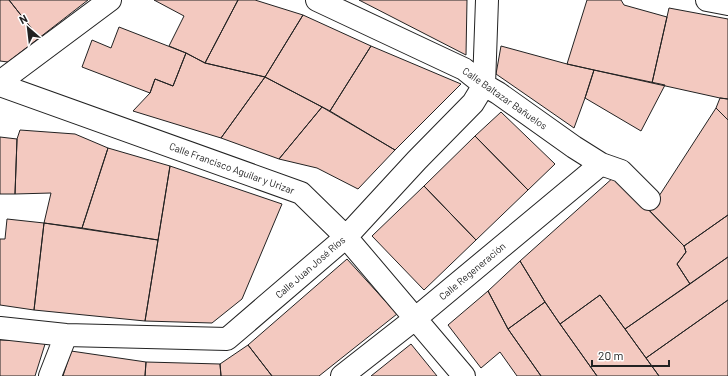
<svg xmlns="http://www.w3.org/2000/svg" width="728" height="376" font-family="Barlow,sans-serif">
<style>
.building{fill:#f3c9c0;stroke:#222}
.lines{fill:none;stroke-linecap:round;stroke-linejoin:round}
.minor-casing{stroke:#222;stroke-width:24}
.minor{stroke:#fff;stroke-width:22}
.labels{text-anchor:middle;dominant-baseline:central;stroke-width:3;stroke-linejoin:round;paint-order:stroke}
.street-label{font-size:10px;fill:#222;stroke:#fff}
</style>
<rect width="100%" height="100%" fill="#fff"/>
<path class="building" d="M 0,0 L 9,0 L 39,38 L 8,62 L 0,61 Z
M 9,0 L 88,0 L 39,38 Z
M 154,0 L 238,0 L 205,63 L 186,53 L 169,46 L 184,16 Z
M 238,0 L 255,0 L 303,15 L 265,77 L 205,63 Z
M 359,0 L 467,0 L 466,55 Z
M 587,0 L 621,0 L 624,5 L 667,17 L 652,83 L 567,64 Z
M 669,8 L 728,19 L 728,99 L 720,98 L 652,83 Z
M 303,15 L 371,46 L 330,111 L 265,77 Z
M 119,27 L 186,53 L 173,86 L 155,79 L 150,93 L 82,67 L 92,40 L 111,48 Z
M 371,46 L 461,84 L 395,150 L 330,111 Z
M 501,46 L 567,64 L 594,70 L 585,98 L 574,128 L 496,74 Z
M 186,53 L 205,63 L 265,77 L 221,138 L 133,111 L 150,93 L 155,79 L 173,86 Z
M 594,70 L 665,85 L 641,131 L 585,98 Z
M 265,77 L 322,107 L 279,159 L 221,138 Z
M 720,98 L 728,99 L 728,120 L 716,108 Z
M 322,107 L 395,150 L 358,189 L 317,168 L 279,159 Z
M 716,108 L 728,120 L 728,215 L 684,246 L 649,210 L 661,193 Z
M 501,112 L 555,164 L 528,190 L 475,136 Z
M 20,130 L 75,134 L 108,148 L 82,228 L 44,223 L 51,193 L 15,194 L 17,139 Z
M 475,136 L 528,190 L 476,240 L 424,186 Z
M 0,137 L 17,139 L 15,194 L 0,194 Z
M 108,148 L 170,166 L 158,240 L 82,228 Z
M 170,166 L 282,204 L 242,299 L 212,323 L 145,321 Z
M 615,176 L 684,246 L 686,252 L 677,264 L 690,284 L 625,329 L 600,295 L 560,324 L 545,302 L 520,261 Z
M 424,186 L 476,240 L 424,290 L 372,236 Z
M 728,215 L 728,257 L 690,284 L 677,264 L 686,252 L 684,246 Z
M 7,219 L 44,223 L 34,310 L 0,305 L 0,239 L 5,239 Z
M 44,223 L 158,240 L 145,321 L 34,310 Z
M 728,257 L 728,300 L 646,358 L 625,329 Z
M 347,259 L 397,314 L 319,376 L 272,376 L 248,345 Z
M 520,261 L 545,302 L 508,329 L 488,291 Z
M 488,291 L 508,329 L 541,376 L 517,376 L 500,352 L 481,368 L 448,325 Z
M 600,295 L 625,329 L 659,376 L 597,376 L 560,324 Z
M 728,300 L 728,376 L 659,376 L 646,358 Z
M 545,302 L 560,324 L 597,376 L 541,376 L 508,329 Z
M 0,340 L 46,341 L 35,376 L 0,376 Z
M 411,344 L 437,376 L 371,376 Z
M 248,345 L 272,376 L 221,376 L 220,364 Z
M 71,351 L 146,362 L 145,376 L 63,376 Z
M 146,362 L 220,364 L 221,376 L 145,376 Z"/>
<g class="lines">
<g class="minor-casing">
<path id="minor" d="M 317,0 L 464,69 L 484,85 L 498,93 L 574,147 L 601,164 L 621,171 L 649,199
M 707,0 L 728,4
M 0,82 L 110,0
M 0,85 L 301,193 L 346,237 L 464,376
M 0,328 L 66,335 L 227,339 L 346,237 L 417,160 L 473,103 L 484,85 L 487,0
M 50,376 L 66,335
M 342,376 L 416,318 L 601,164"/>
</g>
<use href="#minor" class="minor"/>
</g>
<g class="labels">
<g class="street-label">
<text transform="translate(505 98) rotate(35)">Calle Baltazar Bañuelos</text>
<text transform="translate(232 168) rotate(20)">Calle Francisco Aguilar y Urizar</text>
<text transform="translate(310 267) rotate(-41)">Calle Juan José Ríos</text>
<text transform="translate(472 271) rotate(-40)">Calle Regeneración</text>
</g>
</g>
<g transform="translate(28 28) rotate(332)" stroke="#ffffff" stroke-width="3" paint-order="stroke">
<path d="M0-3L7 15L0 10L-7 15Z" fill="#222222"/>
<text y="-6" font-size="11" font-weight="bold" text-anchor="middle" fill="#222222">N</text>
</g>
<path d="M592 360v6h77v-6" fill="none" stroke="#222222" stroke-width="2"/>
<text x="598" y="360" font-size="12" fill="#222222" stroke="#ffffff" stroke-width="3" paint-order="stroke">20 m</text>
</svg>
